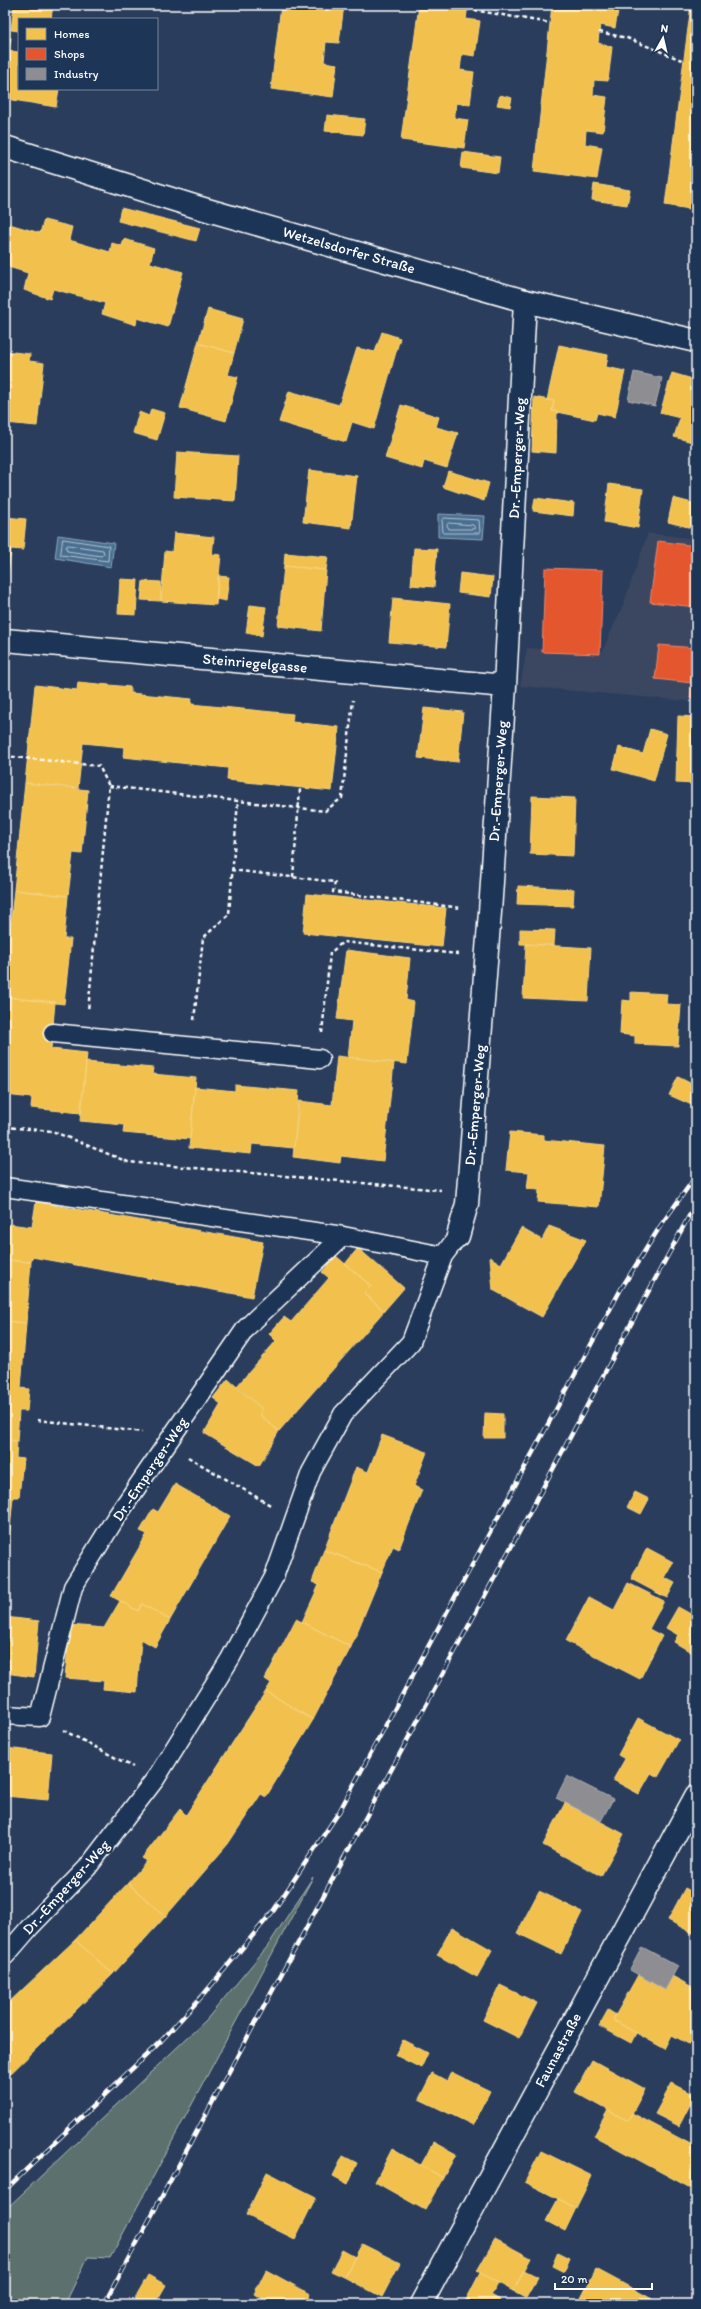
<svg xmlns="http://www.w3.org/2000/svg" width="701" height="2309" font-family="Itim,sans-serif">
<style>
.built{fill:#3a4661}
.green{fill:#5b716d;stroke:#adb8b6}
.water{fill:#486e90;stroke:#91a8bc}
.homes{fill:#f2c14e;stroke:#f6d483}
.shops{fill:#e4572e;stroke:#ec896d}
.industry{fill:#8d8d92;stroke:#afafb3}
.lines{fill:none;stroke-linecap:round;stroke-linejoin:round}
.shore{stroke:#b6c5d3;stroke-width:1}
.service-casing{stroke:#fff;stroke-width:21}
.minor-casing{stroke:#fff;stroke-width:25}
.secondary-casing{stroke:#fff;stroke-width:25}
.path{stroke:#fff;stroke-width:2.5;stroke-dasharray:4 3;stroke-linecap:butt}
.service{stroke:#1d3557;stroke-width:18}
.minor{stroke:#1d3557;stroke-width:22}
.secondary{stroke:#1d3557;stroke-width:22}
.rail-casing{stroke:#fff;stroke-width:4.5}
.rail{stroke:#1d3557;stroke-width:3;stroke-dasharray:9;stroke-linecap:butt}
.labels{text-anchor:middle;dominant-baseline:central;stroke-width:4;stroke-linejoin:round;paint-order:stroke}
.street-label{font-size:15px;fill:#fff;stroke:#1d3557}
</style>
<rect width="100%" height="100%" fill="#2a3d5c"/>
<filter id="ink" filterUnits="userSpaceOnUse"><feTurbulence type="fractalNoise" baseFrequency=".025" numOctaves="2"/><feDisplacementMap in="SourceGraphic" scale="8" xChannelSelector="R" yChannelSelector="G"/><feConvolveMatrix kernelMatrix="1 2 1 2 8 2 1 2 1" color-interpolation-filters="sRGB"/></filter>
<g filter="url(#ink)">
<path class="built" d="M 648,533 L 696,539 L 696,702 L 520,686 L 527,648 L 601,654 L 623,605 Z"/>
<path class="green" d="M 313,1877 L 110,2258 L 88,2257 L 65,2304 L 5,2304 L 5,2210 L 206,2020 L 267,1947 Z"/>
<path class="water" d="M 438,514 L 485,516 L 483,539 L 438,537 Z
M 58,535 L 114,543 L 111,567 L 55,558 Z"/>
<path class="homes" d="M 14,5 L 53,5 L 51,19 L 19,19 L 19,31 L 11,30 Z
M 281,5 L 344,5 L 339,43 L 326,42 L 324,62 L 337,64 L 333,97 L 271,89 Z
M 419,5 L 468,5 L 466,19 L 480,21 L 475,56 L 462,54 L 460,70 L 474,72 L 470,105 L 456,103 L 454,118 L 468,120 L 464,148 L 401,140 Z
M 552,5 L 619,5 L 615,28 L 600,25 L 599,32 L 598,43 L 612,47 L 608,81 L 594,80 L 593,95 L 607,97 L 603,132 L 586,130 L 585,144 L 602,147 L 597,179 L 534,171 Z
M 691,5 L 696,5 L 696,210 L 665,205 Z
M 5,37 L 11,38 L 9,51 L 19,52 L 19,89 L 59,89 L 56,107 L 7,99 L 5,101 Z
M 500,95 L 512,98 L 510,107 L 497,105 Z
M 327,115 L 365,119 L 363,135 L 325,131 Z
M 463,152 L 500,157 L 498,173 L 461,168 Z
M 594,184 L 630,190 L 627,205 L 592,200 Z
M 121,208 L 200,228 L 196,241 L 118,221 Z
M 44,220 L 72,227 L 69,240 L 110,252 L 112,243 L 122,246 L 124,239 L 154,248 L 150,263 L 183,272 L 168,327 L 137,318 L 136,325 L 102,314 L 105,303 L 53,289 L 50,299 L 24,290 L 28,273 L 5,266 L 6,223 L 40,233 Z
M 208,309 L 243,319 L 234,353 L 198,343 Z
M 382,332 L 400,338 L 374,429 L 352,422 L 346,442 L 279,422 L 289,391 L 339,405 L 357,348 L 375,352 Z
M 198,343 L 234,353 L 228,375 L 238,377 L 226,421 L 180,408 Z
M 559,345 L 608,355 L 606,367 L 625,371 L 615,417 L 597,413 L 595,420 L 552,411 L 554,401 L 547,400 Z
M 5,351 L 30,354 L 29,361 L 44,363 L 37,426 L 5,423 Z
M 672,373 L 696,380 L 696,443 L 674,437 L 680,418 L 660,413 Z
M 534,397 L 554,401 L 552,411 L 557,411 L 556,453 L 532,451 Z
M 401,405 L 439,417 L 436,427 L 458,433 L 447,468 L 424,461 L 422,469 L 385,458 Z
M 151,409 L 165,413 L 157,440 L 133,433 L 139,412 L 149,416 Z
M 177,452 L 238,456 L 235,501 L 174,497 Z
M 309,470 L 357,476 L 351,528 L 303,522 Z
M 448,471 L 489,483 L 484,501 L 443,487 Z
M 609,484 L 643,489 L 638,528 L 604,522 Z
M 535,498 L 574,503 L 573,516 L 533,511 Z
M 673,498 L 696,504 L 696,529 L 668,522 Z
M 5,517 L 26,519 L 23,550 L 11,549 L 6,591 Z
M 174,533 L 214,537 L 212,554 L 221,555 L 216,605 L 161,601 L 165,551 L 172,552 Z
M 414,548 L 437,549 L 434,587 L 411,585 Z
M 285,553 L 328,557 L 326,570 L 284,566 Z
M 284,566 L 326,570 L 321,631 L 278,626 Z
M 460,573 L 493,577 L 491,597 L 458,593 Z
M 218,576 L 229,577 L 226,601 L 216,599 Z
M 120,579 L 138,580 L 136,615 L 118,614 Z
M 143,581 L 161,582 L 161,601 L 141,600 Z
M 393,598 L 450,604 L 446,647 L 389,642 Z
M 250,605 L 266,607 L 262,636 L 246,633 Z
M 78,682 L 130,687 L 130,693 L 192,699 L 191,704 L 293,714 L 292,722 L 339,727 L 332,791 L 227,780 L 228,768 L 123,757 L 124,747 L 83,743 L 78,788 L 25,783 L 35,685 L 77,690 Z
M 424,708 L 463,712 L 458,762 L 418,758 Z
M 678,716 L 696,717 L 696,784 L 676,783 Z
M 650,729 L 667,734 L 654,781 L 613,769 L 619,747 L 643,754 Z
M 25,783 L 88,790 L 82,854 L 73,853 L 68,896 L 14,890 Z
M 532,796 L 575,798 L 573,856 L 530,854 Z
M 518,886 L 574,889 L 573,906 L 517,904 Z
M 14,890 L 68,896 L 64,939 L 71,939 L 64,1004 L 5,997 L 5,975 Z
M 307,894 L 446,908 L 442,947 L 303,933 Z
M 520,929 L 555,930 L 554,945 L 520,944 Z
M 526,944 L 591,948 L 588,1001 L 523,998 Z
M 346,950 L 410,958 L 406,1000 L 414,1002 L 407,1064 L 348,1057 L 352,1021 L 337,1019 Z
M 631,992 L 667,994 L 666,1004 L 681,1005 L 678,1046 L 635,1044 L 635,1036 L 620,1034 L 622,1000 L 631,1001 Z
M 5,997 L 55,1002 L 51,1049 L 87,1053 L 81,1113 L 31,1108 L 32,1098 L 5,1095 Z
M 337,1056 L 394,1063 L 383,1161 L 341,1156 L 340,1163 L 293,1157 L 299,1101 L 332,1105 Z
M 86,1062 L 153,1068 L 152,1074 L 196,1078 L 190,1139 L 123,1133 L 124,1125 L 80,1121 Z
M 678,1077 L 696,1086 L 696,1101 L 694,1106 L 669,1095 Z
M 235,1085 L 299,1091 L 294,1148 L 252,1144 L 251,1154 L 189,1148 L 195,1087 L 235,1091 Z
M 510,1132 L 544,1135 L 544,1140 L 605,1146 L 599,1207 L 538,1202 L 539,1190 L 527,1189 L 529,1172 L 506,1170 Z
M 36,1202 L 263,1242 L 252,1297 L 32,1257 L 31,1262 L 5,1260 L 9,1224 L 32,1227 Z
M 549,1226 L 586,1240 L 542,1317 L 493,1290 L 490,1257 L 501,1264 L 521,1228 L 542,1240 Z
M 358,1248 L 404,1288 L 384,1311 L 364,1293 L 371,1286 L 345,1264 Z
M 336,1256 L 371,1286 L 364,1293 L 384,1311 L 279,1431 L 259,1414 L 263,1410 L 237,1386 L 276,1341 L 269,1334 L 284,1317 L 291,1322 L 329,1278 L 322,1272 Z
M 5,1260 L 31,1262 L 26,1323 L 5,1321 Z
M 5,1321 L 26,1323 L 21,1388 L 29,1389 L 27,1411 L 19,1411 L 17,1441 L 5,1440 Z
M 228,1379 L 263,1410 L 259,1414 L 279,1431 L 259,1466 L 204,1433 L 221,1404 L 213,1398 Z
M 485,1413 L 503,1414 L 503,1438 L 484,1438 Z
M 382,1435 L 427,1452 L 414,1486 L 422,1490 L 399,1549 L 393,1546 L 382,1572 L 324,1550 L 356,1467 L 368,1472 Z
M 5,1440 L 17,1441 L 16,1458 L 23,1459 L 19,1497 L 13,1497 L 7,1559 L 5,1558 Z
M 175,1484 L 230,1516 L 170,1620 L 142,1604 L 138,1611 L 111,1596 L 147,1534 L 140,1531 L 153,1509 L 158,1512 Z
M 635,1492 L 649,1499 L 641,1514 L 627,1507 Z
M 647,1548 L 673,1562 L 665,1578 L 675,1583 L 667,1598 L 631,1579 Z
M 324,1550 L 382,1572 L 351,1647 L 302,1622 L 319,1585 L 312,1582 Z
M 5,1558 L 7,1559 L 5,1583 Z
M 628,1583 L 664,1601 L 649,1629 L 662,1636 L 640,1679 L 566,1641 L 589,1597 L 614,1610 Z
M 120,1601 L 138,1611 L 142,1604 L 170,1620 L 155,1647 L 141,1639 L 137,1692 L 103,1689 L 104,1681 L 65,1678 L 70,1625 L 104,1628 Z
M 678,1607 L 696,1617 L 696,1655 L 674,1642 L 678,1635 L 666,1628 Z
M 5,1617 L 39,1621 L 34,1677 L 5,1673 Z
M 296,1619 L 351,1647 L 313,1720 L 266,1691 L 271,1683 L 265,1679 Z
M 266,1691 L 313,1720 L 266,1797 L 261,1794 L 228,1844 L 165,1917 L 128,1883 L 147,1861 L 142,1858 L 180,1809 L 186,1815 Z
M 638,1718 L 679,1740 L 658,1777 L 651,1773 L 639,1794 L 613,1780 L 625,1759 L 618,1755 Z
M 5,1748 L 52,1753 L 48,1800 L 5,1796 Z
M 565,1803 L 624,1834 L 601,1876 L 543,1845 Z
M 128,1883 L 165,1917 L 113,1974 L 75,1940 Z
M 685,1888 L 696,1894 L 696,1935 L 668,1920 Z
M 539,1891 L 582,1912 L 561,1954 L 517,1933 Z
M 452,1927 L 492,1950 L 477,1977 L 437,1955 Z
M 75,1940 L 113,1974 L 5,2079 L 5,2006 Z
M 638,1975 L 665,1990 L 672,1976 L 696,1989 L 696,2048 L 672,2035 L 665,2049 L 613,2020 Z
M 500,1985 L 537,2003 L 519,2038 L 483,2020 Z
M 608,2010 L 616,2015 L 613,2020 L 636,2033 L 631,2043 L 599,2026 Z
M 403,2040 L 428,2053 L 421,2068 L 395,2055 Z
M 592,2060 L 645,2089 L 628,2121 L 575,2092 Z
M 451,2072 L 490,2091 L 473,2125 L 419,2099 L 432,2073 L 447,2081 Z
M 672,2083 L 695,2095 L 679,2126 L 655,2114 Z
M 608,2110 L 628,2121 L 632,2113 L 696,2147 L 696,2191 L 594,2136 Z
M 434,2142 L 456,2154 L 443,2178 L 421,2165 Z
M 392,2149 L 443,2178 L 425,2210 L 375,2182 Z
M 541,2151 L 592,2176 L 576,2208 L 525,2182 Z
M 343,2156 L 357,2163 L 348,2184 L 333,2176 Z
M 267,2172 L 316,2197 L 295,2239 L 246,2215 Z
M 558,2199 L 576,2208 L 565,2231 L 546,2221 Z
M 495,2239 L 531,2258 L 513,2291 L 477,2271 Z
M 362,2244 L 400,2263 L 382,2297 L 344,2277 Z
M 342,2250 L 355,2257 L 344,2277 L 331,2271 Z
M 558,2252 L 570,2258 L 564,2272 L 552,2266 Z
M 596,2269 L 652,2299 L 650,2304 L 578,2304 Z
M 266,2270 L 310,2294 L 305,2304 L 272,2304 L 254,2294 Z
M 524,2270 L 538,2277 L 526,2298 L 513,2291 Z
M 480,2273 L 498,2283 L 491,2295 L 500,2300 L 498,2304 L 464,2304 Z
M 148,2275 L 166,2285 L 155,2304 L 146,2304 L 135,2298 Z"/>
<path class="shops" d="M 658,541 L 696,546 L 696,607 L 650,602 Z
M 545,568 L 603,570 L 600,654 L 542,652 Z
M 659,645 L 696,648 L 692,683 L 655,679 Z
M 696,647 L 696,699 L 690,698 Z"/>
<path class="industry" d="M 634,372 L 662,378 L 655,406 L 628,400 Z
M 567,1776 L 613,1799 L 601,1821 L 556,1798 Z
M 642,1947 L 678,1966 L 665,1990 L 630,1970 Z"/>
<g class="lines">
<path class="shore" d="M 444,518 L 479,520 L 480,533 L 443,533 L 442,520 Z
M 449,523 L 473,525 L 475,528 L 473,529 L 449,529 L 447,525 Z
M 63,539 L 109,546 L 108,561 L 61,555 Z
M 68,545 L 103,550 L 104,554 L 101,556 L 67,551 L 66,547 Z"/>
<g class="service-casing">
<path id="service" d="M 53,1033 L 320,1059
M 5,1187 L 343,1236
M 5,1715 L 40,1717 L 73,1587 L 115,1519 L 246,1328 L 343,1236 L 443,1256
M 5,1956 L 30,1927 L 87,1868 L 156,1778 L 230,1659 L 274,1577 L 311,1472 L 343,1414 L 411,1342 L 443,1256 L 458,1236"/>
</g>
<g class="minor-casing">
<path id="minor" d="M 5,640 L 505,686
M 458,1236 L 467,1204 L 490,912 L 505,686 L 525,301
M 421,2304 L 696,1796"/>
</g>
<g class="secondary-casing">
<path id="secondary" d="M 5,147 L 197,207 L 525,301 L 696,341"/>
</g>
<path class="path" d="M 467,9 L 550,23
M 599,32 L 627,38 L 684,61
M 5,756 L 99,766 L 109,786 L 88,1011
M 109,786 L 325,811 L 342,798 L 353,700
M 231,870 L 335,882 L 333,892 L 462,908
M 293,877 L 300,789
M 194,1020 L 203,938 L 229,914 L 238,801
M 322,1033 L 330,953 L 343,942 L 458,954
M 5,1127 L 52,1131 L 128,1162 L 441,1190
M 37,1420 L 142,1432
M 188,1457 L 272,1506
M 63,1730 L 133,1767"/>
<use href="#service" class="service"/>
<use href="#minor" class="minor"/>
<use href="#secondary" class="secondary"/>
<g class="rail-casing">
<path id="rail" d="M 5,2190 L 161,2041 L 204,1994 L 274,1910 L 339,1812 L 621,1289 L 661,1225 L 696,1176
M 104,2304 L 696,1203"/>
</g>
<use href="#rail" class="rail"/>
</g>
</g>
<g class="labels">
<g class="street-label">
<text transform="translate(349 250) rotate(16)">Wetzelsdorfer Straße</text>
<text transform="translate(517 458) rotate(-87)">Dr.-Emperger-Weg</text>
<text transform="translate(255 663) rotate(5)">Steinriegelgasse</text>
<text transform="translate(498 781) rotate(-86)">Dr.-Emperger-Weg</text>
<text transform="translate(475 1105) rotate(-85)">Dr.-Emperger-Weg</text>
<text transform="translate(150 1469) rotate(-56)">Dr.-Emperger-Weg</text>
<text transform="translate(66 1887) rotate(-48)">Dr.-Emperger-Weg</text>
<text transform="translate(558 2050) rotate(-62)">Faunastraße</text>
</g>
</g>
<rect width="701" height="2309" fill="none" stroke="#1d3557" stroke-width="20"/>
<rect x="10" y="10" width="681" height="2289" fill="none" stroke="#fff" stroke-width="1.5" filter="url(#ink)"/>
<rect x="18" y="18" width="140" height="72" fill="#1d3557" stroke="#77869a"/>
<rect x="26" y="28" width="20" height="12" fill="#f2c14e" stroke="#77869a"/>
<text x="54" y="38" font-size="12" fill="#ffffff">Homes</text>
<rect x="26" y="48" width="20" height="12" fill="#e4572e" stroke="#77869a"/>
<text x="54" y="58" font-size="12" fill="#ffffff">Shops</text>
<rect x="26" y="68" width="20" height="12" fill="#8d8d92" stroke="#77869a"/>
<text x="54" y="78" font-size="12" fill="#ffffff">Industry</text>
<g transform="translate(663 38) rotate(8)" stroke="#1d3557" stroke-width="3" paint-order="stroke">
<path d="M0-3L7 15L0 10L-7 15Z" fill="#ffffff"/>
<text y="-6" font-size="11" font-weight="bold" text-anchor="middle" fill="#ffffff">N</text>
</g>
<path d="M555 2283v6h97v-6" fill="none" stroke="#ffffff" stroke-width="2"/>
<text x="561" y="2283" font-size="12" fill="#ffffff" stroke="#1d3557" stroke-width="3" paint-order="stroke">20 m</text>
</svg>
